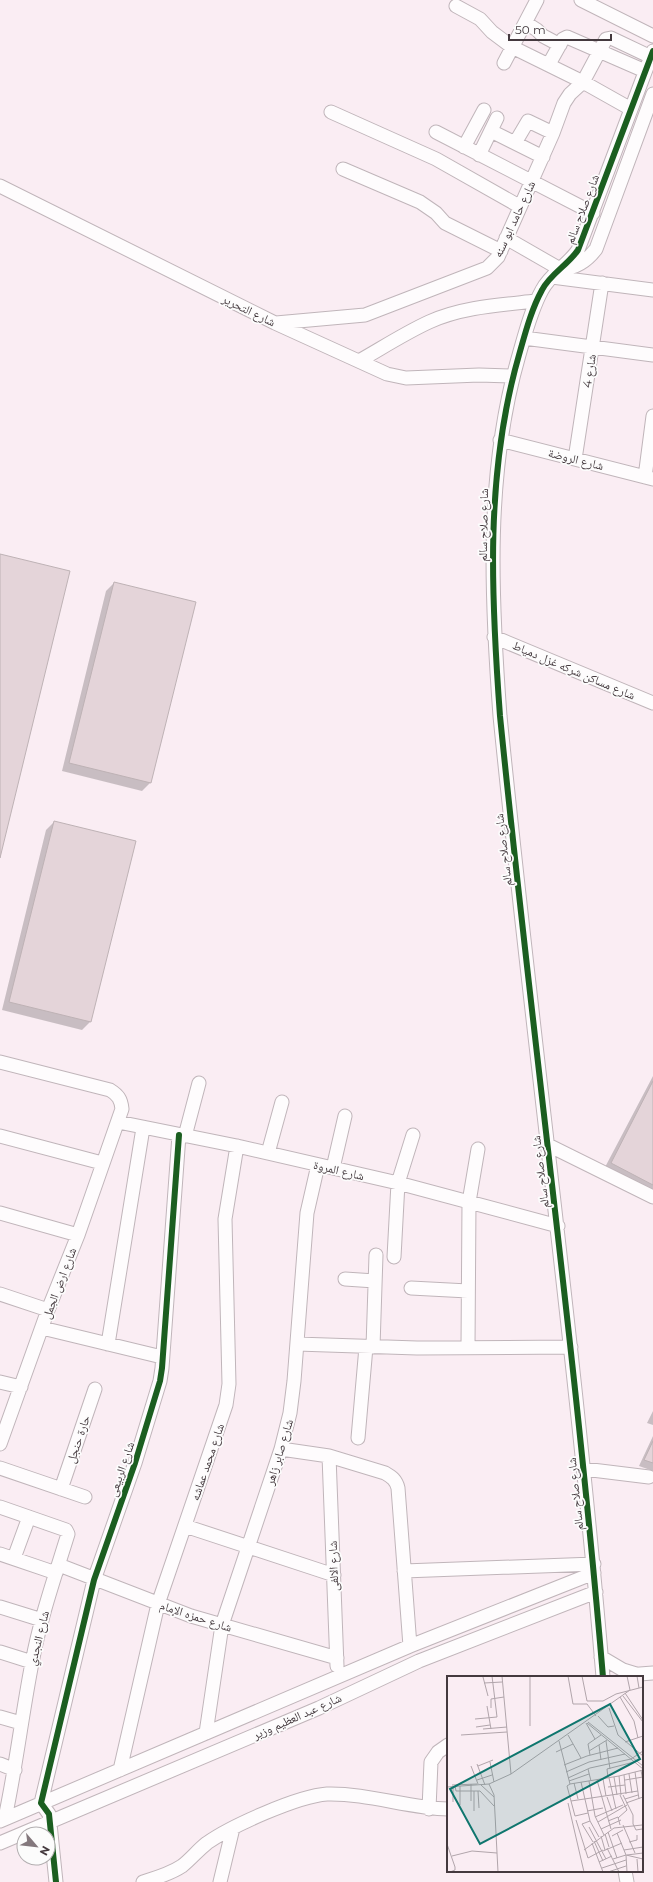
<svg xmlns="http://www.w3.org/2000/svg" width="653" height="1882" font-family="Montserrat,'Noto Naskh Arabic',sans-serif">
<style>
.shadow{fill:#0003}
.building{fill:#e4d4d9;stroke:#beb2b5}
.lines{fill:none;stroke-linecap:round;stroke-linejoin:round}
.minor-casing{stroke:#c0b5ba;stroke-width:15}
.minor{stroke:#fefcfd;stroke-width:13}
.cycleway-casing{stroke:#fcfcfc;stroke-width:8}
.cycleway{stroke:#1b5e20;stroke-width:6}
.labels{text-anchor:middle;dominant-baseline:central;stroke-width:3.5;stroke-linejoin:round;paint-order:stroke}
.street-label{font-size:12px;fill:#44393e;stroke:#fcfcfc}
.inset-road{fill:none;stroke:#b1a5ab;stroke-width:1}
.view{fill:#0f766e;fill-opacity:0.15;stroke:#0f766e;stroke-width:2}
.inset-edge{fill:none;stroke:#44393e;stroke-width:2}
</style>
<rect width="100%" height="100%" fill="#faedf3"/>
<path class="shadow" d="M 114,583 L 195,603 L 150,783 L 142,791 L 62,771 L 106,591 Z
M 54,822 L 90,1022 L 82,1030 L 2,1010 L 46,830 Z
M 653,1076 L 653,1197 L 603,1171 Z
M 653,1411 L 653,1425 L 647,1423 Z
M 653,1436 L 653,1471 L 639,1466 Z"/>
<path class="building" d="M 0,554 L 70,571 L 0,858 Z
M 114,582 L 196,602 L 151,783 L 69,763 Z
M 54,821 L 136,841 L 91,1022 L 9,1002 Z
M 653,1081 L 653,1185 L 611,1163 Z
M 653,1441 L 653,1463 L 644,1460 Z"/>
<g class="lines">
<g class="minor-casing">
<path id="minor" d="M 581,0 L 653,36
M 456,6 L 480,19 L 492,32 L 512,47 L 583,82 L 631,109
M 526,23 L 537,30 L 543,36 L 560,45
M 504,63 L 537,0
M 549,64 L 563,39 L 567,37 L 645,71
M 331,112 L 436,159 L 519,206
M 491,131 L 543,157
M 436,132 L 593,213
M 515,143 L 528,121 L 553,133
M 464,147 L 484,110
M 479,155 L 497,118
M 343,169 L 420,202 L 436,213 L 445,223 L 501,251
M 0,186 L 275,323 L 387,374 L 406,378 L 479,375 L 513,376
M 506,238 L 560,269
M 562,269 C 577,268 587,261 596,249 L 653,94
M 552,277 L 653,290
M 276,323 L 365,315 L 487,268 L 498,257 L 553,133 L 564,103 L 570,94 L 583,82 L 606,39 L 611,38 L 651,57
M 524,338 L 653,355
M 359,361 C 382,348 405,333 429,322 C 462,307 500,305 536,301
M 500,440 L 653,479
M 575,459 L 602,283
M 645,477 L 653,416
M 494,637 L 653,703
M 0,1062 L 110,1090 C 118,1095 121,1099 122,1109 L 78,1235 L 48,1310 L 0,1444
M 118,1122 L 237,1146 L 398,1183 L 558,1226
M 0,1136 L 102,1163
M 185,1136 L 199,1083
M 548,1145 L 653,1197
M 268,1153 L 282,1102
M 333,1168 L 345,1116
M 0,1213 L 78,1235
M 394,1257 L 398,1183 L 413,1135
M 345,1279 L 375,1281
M 411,1288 L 468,1291
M 0,1294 L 48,1310
M 42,1328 L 162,1357
M 108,1344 L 143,1128
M 297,1344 L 417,1348 L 571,1347
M 373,1347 L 376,1255
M 468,1347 L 469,1202 L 478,1149
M 0,1382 L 21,1387
M 358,1438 L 366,1347
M 281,1449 L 329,1456 L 385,1473 C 392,1477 396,1480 398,1488 L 410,1646
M 329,1456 L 337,1666
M 0,1468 L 85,1497
M 584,1469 L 649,1477
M 61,1489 L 95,1389
M 0,1507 L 66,1530 L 68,1534 C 55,1576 40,1619 32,1663 C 22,1714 16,1767 5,1818
M 185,1526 L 334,1575
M 0,1554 L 56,1573
M 14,1558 L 29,1517
M 59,1565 L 191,1616 L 337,1658
M 404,1571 L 594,1564
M 0,1607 L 42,1620
M 0,1652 L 32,1662
M 601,1657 L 623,1670 L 636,1674
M 627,1675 L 653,1673
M 603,1677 C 576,1356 532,1036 500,716 C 491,595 485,473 519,355 C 525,334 531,310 542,290 C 550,274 568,265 578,250 L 653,51
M 0,1717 L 21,1723
M 206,1733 L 222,1625 L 281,1449 L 290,1413 L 294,1381 L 307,1213 L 318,1165
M 0,1764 L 15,1770
M 120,1770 L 158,1604 L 226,1405 L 229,1384 L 225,1219 L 237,1146
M 429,1809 L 431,1762 L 438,1752 L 448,1745
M 0,1821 L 410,1646 L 594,1573
M 0,1843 L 319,1708 L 419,1661 L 596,1592
M 625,1871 L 627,1882
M 56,1882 L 49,1814 L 41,1803 L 94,1580 L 135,1463 L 160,1381 L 162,1368 L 179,1135
M 143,1882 C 156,1878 170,1874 182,1866 C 191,1859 198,1850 207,1843 C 231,1826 298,1796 327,1794 C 368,1793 408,1808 448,1809
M 220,1882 L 233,1828"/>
</g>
<use href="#minor" class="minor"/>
<g class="cycleway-casing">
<path id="cycleway" d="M 603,1677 C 576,1356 532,1036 500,716 C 491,595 485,473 519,355 C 525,334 531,310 542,290 C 550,274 568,265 578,250 L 653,51
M 56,1882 L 49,1814 L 41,1803 L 94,1580 L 135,1463 L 160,1381 L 162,1368 L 179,1135"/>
</g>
<use href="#cycleway" class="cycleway"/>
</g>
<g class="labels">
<g class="street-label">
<text transform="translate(582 209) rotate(-69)">شارع صلاح سالم</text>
<text transform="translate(514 219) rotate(-65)">شارع حامد ابو سنه</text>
<text transform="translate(249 310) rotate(26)">شارع التحرير</text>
<text transform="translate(589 371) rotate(-81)">شارع 4</text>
<text transform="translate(576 459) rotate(14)">شارع الروضة</text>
<text transform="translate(483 525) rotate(-89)">شارع صلاح سالم</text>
<text transform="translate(574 670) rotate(23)">شارع مساكن شركه غزل دمياط</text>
<text transform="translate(503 850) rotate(-97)">شارع صلاح سالم</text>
<text transform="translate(339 1170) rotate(13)">شارع المروة</text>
<text transform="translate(540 1172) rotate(-97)">شارع صلاح سالم</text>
<text transform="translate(59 1283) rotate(-69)">شارع ارض الجمل</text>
<text transform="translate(78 1439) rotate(-71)">حارة حنجل</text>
<text transform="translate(279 1452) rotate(-73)">شارع صابر زاهر</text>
<text transform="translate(207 1462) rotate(-71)">شارع محمد عماشه</text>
<text transform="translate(121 1469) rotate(-71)">شارع الربيعى</text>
<text transform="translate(575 1494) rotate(-96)">شارع صلاح سالم</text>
<text transform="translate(333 1566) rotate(-92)">شارع الالفى</text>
<text transform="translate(196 1616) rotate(18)">شارع حمزه الإمام</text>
<text transform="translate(38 1638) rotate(-76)">شارع النجدي</text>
<text transform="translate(297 1716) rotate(-24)">شارع عبد العظيم وزير</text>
</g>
</g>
<g transform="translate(447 1676)">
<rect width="196" height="196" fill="#faedf3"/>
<path class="inset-road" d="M 55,0 L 64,98M 83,0 L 83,50M 121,0 L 126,28 L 140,28 L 149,40M 135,0 L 140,25M 190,0 L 192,12M 36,1 L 41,20M 37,7 L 55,6M 178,17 L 196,44M 176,20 L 196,46M 173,21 L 187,45 L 191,62M 140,25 L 156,25 L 169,18 L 196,11M 40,30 L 44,53M 44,32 L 44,23 L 57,21M 162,32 L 171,59 L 196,80M 151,40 L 161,51 L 167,50M 28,43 L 50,41 L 45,0M 141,46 L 196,90M 139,47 L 148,63M 140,47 L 196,93M 29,51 L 43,49M 36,53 L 60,51M 14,59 L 60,56M 121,59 L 134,82M 112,65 L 123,108M 159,65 L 163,93M 178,66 L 196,60M 152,69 L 154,84M 142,75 L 160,64M 109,76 L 126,68M 143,79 L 141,68 L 154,59M 43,86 L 47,106M 30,88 L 38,109M 117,89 L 140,80 L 171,72M 24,90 L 31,108M 31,90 L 46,84M 141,93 L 144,105M 194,94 L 196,106M 119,96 L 142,86 L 178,78M 188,96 L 192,123M 182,98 L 185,117M 177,99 L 179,118M 172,100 L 174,119M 167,101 L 170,119M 121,102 L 143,92 L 184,83 L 196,75M 161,102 L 160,93 L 187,86M 162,102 L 169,133M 156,103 L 159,120M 30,104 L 45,99M 150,104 L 164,153M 178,104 L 196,101M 122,105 L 142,98M 142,105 L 148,140 L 157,159M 134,106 L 143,145 L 152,161M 127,107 L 131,123M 24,108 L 24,125M 42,108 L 47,119 L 51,196M 123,108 L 172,100 L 196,94M 123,108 L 120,110 L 128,140 L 141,137M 5,109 L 30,108M 34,109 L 47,121M 8,110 L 9,115 L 33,115 L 47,130M 0,111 L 42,108 L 64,98 L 183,14 L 180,0M 6,111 L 6,126M 161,111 L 178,109M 27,115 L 27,135M 31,115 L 32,132M 176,119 L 186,139 L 186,148M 160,121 L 165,135M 178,123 L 191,119M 124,125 L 191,115M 121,127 L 137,196M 179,127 L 196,121M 13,129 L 13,110M 140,135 L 156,132M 148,141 L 176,129M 171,142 L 180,134 L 173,119M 129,144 L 141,182 L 156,174M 143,145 L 135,148 L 146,166M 161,145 L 171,141 L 173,149M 151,146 L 180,129M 186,148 L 189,154 L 195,153M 176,149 L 188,177M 142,151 L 159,183M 154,153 L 174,144M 161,156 L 170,182M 170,157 L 179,179 L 180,196M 158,158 L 162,171M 154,160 L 158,174M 165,160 L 176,154M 147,165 L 156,185M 182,166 L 190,164 L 190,159M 145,167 L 156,196M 0,168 L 8,191 L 8,194 L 3,196M 160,172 L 172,196M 137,174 L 167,152 L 195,149M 177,174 L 196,171M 156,175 L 175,167M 180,179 L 196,177M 5,180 L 25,175 L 50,177M 166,183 L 179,179 L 196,183M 190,183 L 191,196M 152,186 L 165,180M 155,192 L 179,184M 161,196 L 179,190"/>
<path class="view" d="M 163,28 L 193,83 L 33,168 L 3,113 Z"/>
<rect width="196" height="196" class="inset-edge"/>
</g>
<g transform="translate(36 1846) rotate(118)"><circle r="19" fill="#fcfcfc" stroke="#b2aeb0"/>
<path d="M0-3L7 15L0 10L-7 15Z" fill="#84787d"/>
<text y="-6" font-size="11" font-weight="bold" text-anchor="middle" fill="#44393e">N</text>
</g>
<path d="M509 34v6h102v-6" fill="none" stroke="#44393e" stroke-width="2"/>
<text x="515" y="34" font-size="12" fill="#44393e" stroke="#fcfcfc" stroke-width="3" paint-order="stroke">50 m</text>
</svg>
